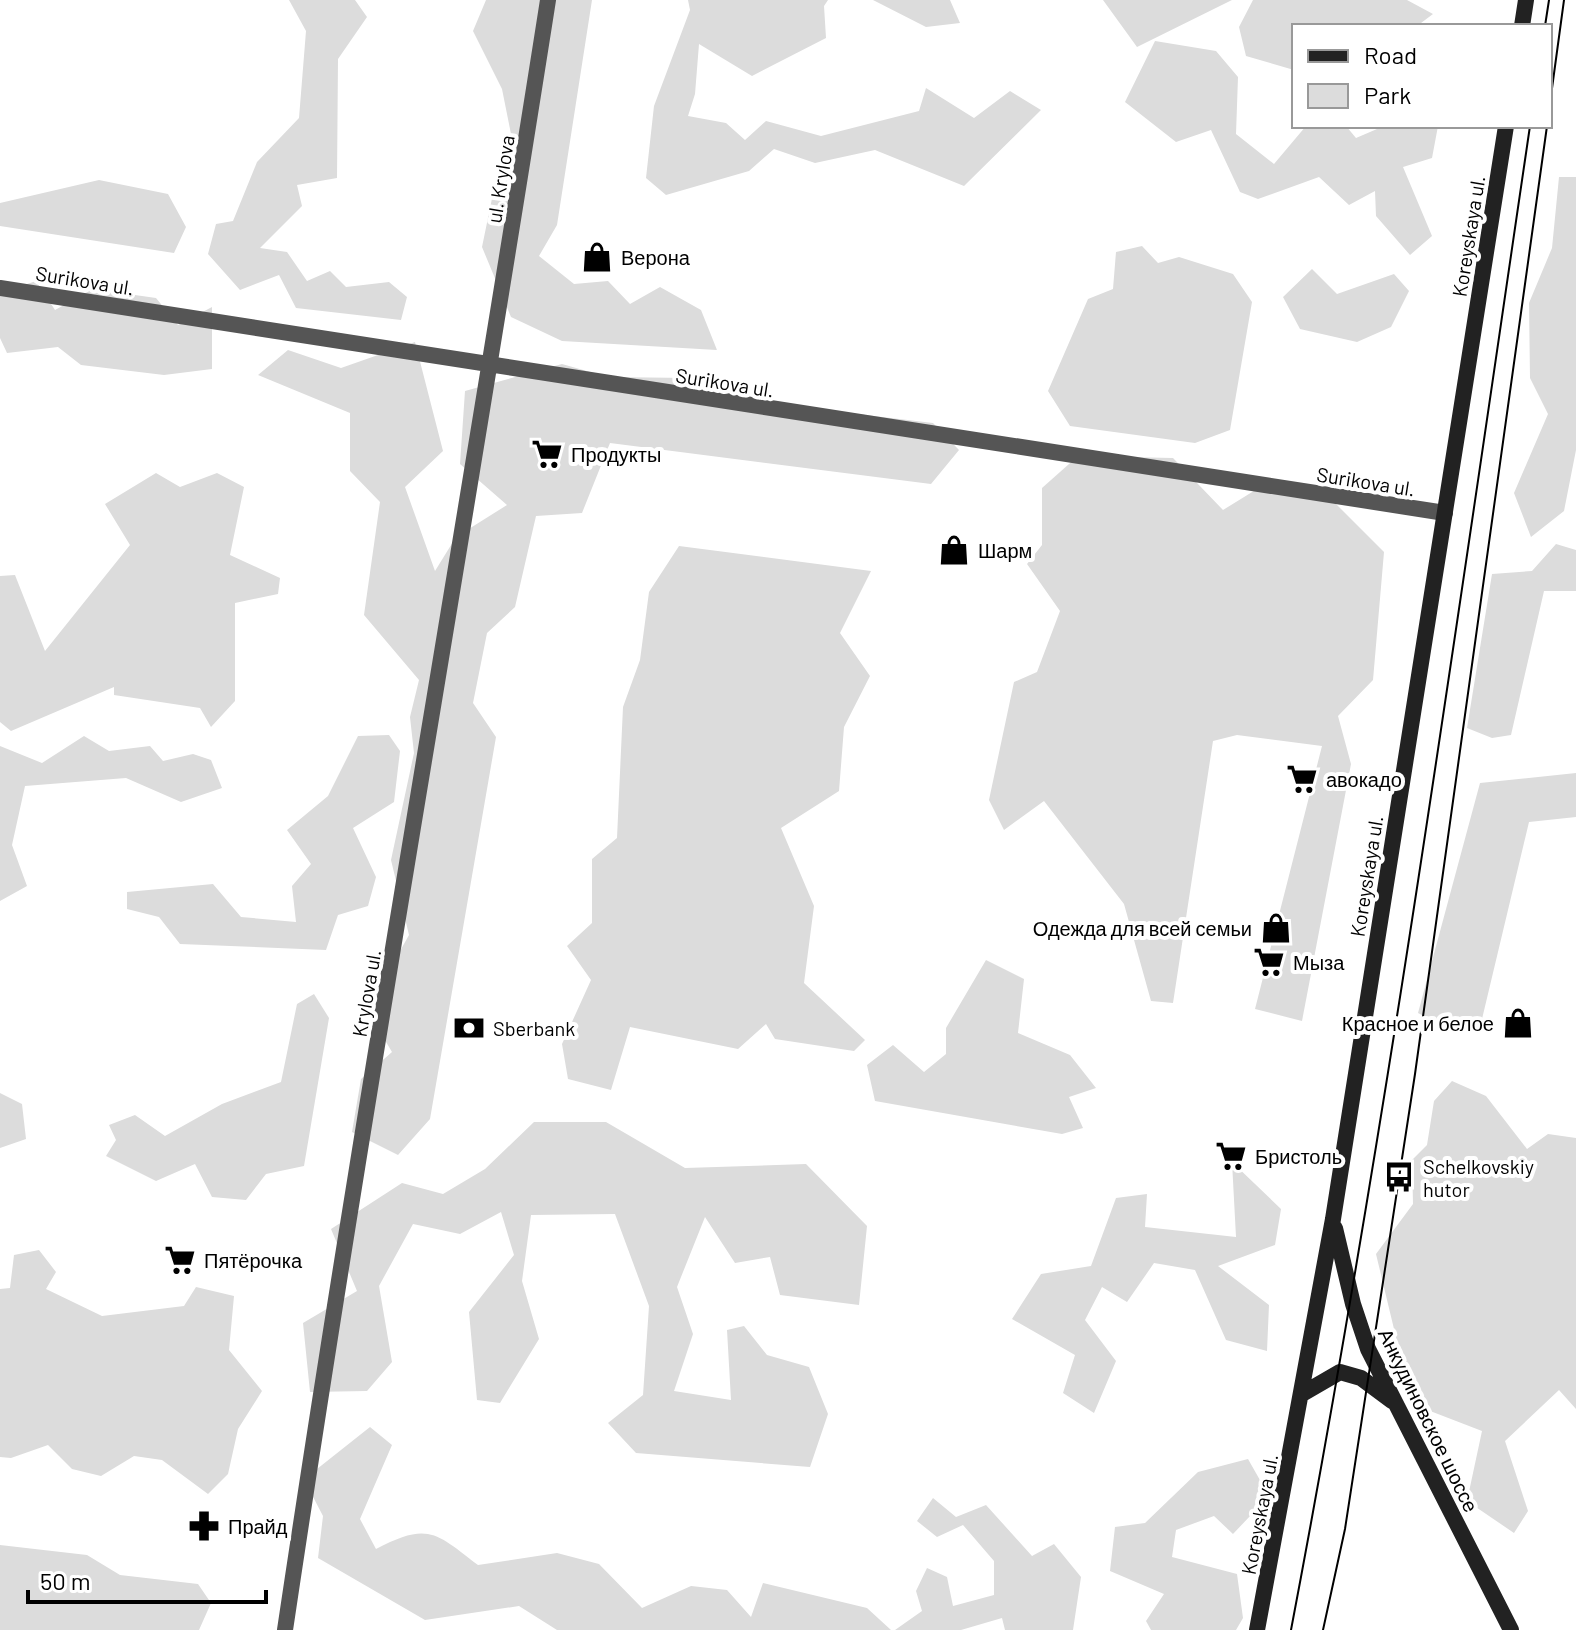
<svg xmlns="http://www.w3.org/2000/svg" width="1576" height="1630" font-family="Barlow,sans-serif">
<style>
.green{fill:#dcdcdc}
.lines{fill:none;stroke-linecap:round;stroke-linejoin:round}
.street{stroke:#555;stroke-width:16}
.secondary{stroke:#222;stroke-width:16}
.tram{stroke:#000;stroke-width:2}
.labels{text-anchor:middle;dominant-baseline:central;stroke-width:8;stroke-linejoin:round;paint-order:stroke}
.street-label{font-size:20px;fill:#000;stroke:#fff}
.poi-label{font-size:20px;fill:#000;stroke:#fff;text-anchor:start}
</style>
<rect width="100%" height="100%" fill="#fff"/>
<path class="green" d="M 289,0 L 355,0 L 367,17 L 338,59 L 337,178 L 297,185 L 302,206 L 260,248 L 287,252 L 307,281 L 330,271 L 346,287 L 389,282 L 407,297 L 401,320 L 296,308 L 279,275 L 240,290 L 208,254 L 216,224 L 233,221 L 257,162 L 299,118 L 306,31 Z
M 486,0 L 592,0 L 557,225 L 539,256 L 574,284 L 608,281 L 630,304 L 660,287 L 701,310 L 717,350 L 562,341 L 511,317 L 482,247 L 496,179 L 511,134 L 502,89 L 473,31 Z
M 688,0 L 828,0 L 824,6 L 826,38 L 752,76 L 699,44 L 695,94 L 688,116 L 726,123 L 745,140 L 766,121 L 821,136 L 919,111 L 926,88 L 974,118 L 1010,91 L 1041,110 L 964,186 L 875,150 L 815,163 L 774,149 L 749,171 L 666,195 L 646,178 L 654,106 L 690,10 Z
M 873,0 L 950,0 L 960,23 L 926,27 Z
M 1103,0 L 1232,0 L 1137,47 Z
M 1253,0 L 1407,0 L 1433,14 L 1417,26 L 1294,26 L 1294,70 L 1246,56 L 1239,27 Z
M 1155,41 L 1216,51 L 1238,77 L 1236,134 L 1274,164 L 1306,126 L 1346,126 L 1356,138 L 1384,126 L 1438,126 L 1432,158 L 1403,167 L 1432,236 L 1410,255 L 1376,216 L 1375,191 L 1349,205 L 1319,177 L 1258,199 L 1240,192 L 1211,130 L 1176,142 L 1125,102 Z
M 1559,177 L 1576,177 L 1576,450 L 1564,511 L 1531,537 L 1514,493 L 1548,414 L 1530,378 L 1529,303 L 1552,248 Z
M 99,180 L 168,194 L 186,227 L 174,253 L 0,226 L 0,203 Z
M 1142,246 L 1158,263 L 1179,257 L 1233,274 L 1252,302 L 1230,430 L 1195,443 L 1070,426 L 1048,391 L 1088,299 L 1113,289 L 1116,252 Z
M 1312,269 L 1337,294 L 1394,274 L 1409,291 L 1391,327 L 1357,342 L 1300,329 L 1283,297 Z
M 36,281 L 55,310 L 93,289 L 156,298 L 178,325 L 212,307 L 212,369 L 164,375 L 81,365 L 58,347 L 7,353 L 0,338 L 0,293 Z
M 415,342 L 443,451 L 405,487 L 435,571 L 456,537 L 507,505 L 460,464 L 465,391 L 562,364 L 608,377 L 690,378 L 722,398 L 933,423 L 959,450 L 931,484 L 610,443 L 582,513 L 536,516 L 515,607 L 487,633 L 473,703 L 496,737 L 430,1119 L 398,1155 L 352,1132 L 361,1079 L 392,1052 L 367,1010 L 409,935 L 391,860 L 414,753 L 410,717 L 419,680 L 364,615 L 380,502 L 350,471 L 350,413 L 258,375 L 288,350 L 341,368 Z
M 1078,456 L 1173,458 L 1223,510 L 1270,481 L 1319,487 L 1384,552 L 1373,680 L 1338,716 L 1351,764 L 1302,1021 L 1255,1009 L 1322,746 L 1237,735 L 1213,741 L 1173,1003 L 1151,1001 L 1124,904 L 1044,801 L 1004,830 L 989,800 L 1014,682 L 1037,672 L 1060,611 L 1027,564 L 1042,545 L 1042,488 Z
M 156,473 L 180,487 L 217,473 L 244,487 L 230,555 L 280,578 L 278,594 L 235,603 L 235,701 L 211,727 L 200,708 L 114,695 L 114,687 L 11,731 L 0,722 L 0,576 L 15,575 L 45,651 L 130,545 L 105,504 Z
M 1556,544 L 1576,550 L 1576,591 L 1544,591 L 1511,735 L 1492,738 L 1467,728 L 1492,574 L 1532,571 Z
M 679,546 L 871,571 L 840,633 L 870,676 L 844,727 L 839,791 L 781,828 L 814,906 L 804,983 L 865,1040 L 854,1051 L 775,1039 L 766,1024 L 738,1049 L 630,1027 L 611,1090 L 568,1079 L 562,1044 L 591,980 L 567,946 L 592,923 L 592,859 L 617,838 L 623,707 L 640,660 L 649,592 Z
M 389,735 L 400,751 L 394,802 L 353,828 L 376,877 L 368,906 L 338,915 L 326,950 L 180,944 L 159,917 L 127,909 L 127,892 L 213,884 L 241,917 L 296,922 L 292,886 L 311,864 L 287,830 L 328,796 L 358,736 Z
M 84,736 L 109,751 L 150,746 L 163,761 L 193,754 L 211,760 L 222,788 L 181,802 L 126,778 L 25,786 L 12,845 L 27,886 L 0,901 L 0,746 L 42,763 Z
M 1576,773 L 1576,817 L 1529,822 L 1482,1019 L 1455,1032 L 1418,1013 L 1480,783 Z
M 986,960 L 1024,979 L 1018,1033 L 1070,1055 L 1096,1088 L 1069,1097 L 1083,1128 L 1062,1134 L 875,1101 L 867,1065 L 893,1045 L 924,1072 L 946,1054 L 946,1028 Z
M 314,994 L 329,1018 L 304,1166 L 266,1174 L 246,1200 L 212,1197 L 195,1164 L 156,1181 L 106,1156 L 116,1140 L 109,1125 L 135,1115 L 165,1136 L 222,1104 L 281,1082 L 297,1004 Z
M 1452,1081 L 1486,1096 L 1527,1149 L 1548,1134 L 1576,1138 L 1576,1409 L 1559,1390 L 1505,1441 L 1528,1511 L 1514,1533 L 1467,1501 L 1482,1431 L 1412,1404 L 1376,1254 L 1413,1204 L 1412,1160 L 1427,1145 L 1434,1101 Z
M 0,1093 L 22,1104 L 26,1139 L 0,1148 Z
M 534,1122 L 606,1122 L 685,1168 L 806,1164 L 867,1226 L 859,1305 L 780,1295 L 770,1257 L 735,1263 L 705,1217 L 677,1287 L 693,1334 L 674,1391 L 731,1400 L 727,1330 L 744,1326 L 767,1355 L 809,1367 L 828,1414 L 810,1467 L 636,1453 L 608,1423 L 643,1395 L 649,1306 L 615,1214 L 531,1215 L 522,1281 L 539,1339 L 500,1403 L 477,1400 L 469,1312 L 514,1255 L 501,1212 L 460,1234 L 413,1224 L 379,1286 L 392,1362 L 367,1391 L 310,1392 L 303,1323 L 357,1291 L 331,1229 L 402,1183 L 443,1194 L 485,1169 Z
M 1232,1162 L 1281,1209 L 1275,1245 L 1218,1266 L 1269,1305 L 1267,1351 L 1226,1340 L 1195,1270 L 1154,1263 L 1127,1302 L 1102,1287 L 1085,1320 L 1116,1361 L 1094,1413 L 1063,1393 L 1075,1355 L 1012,1319 L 1041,1274 L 1091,1266 L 1116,1198 L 1147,1194 L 1145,1227 L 1236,1237 Z
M 39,1250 L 56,1272 L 46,1289 L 102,1316 L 184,1306 L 196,1287 L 234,1296 L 229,1350 L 262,1391 L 238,1429 L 228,1474 L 208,1494 L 162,1460 L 134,1456 L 101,1476 L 72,1469 L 48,1445 L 11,1458 L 0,1457 L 0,1289 L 10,1288 L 14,1255 Z
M 370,1427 L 392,1445 L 360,1519 L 376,1549 C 428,1522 435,1532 478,1565 L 557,1553 L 599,1564 L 642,1608 L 691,1586 L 727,1590 L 751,1617 L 763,1583 L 867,1608 L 891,1630 L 557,1630 L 519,1606 L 425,1620 L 318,1558 L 323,1516 L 310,1491 L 317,1469 Z
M 1248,1459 L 1269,1496 L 1233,1534 L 1214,1516 L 1176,1530 L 1172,1557 L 1237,1574 L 1243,1618 L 1236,1630 L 1151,1630 L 1146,1621 L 1164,1594 L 1110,1571 L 1115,1527 L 1145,1523 L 1198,1472 Z
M 933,1498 L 956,1517 L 986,1505 L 1032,1556 L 1054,1544 L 1081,1577 L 1073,1630 L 1005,1630 L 1002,1618 L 961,1630 L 895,1630 L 922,1611 L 916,1591 L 927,1568 L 947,1577 L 953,1606 L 994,1595 L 994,1561 L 963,1525 L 937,1537 L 917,1521 Z
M 0,1545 L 87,1555 L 120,1575 L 198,1584 L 211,1603 L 199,1630 L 0,1630 Z"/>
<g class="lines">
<path class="street" d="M 0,288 L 1445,513
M 285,1630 C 366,1086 463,544 548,0"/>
<path class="secondary" d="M 1522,26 L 1526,0
M 1335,1228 L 1353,1304 L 1368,1349 L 1511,1630
M 1302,1394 L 1340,1372 L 1361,1378 L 1392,1401
M 1257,1630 L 1333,1219 L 1506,126"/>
<path class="tram" d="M 1545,26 L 1549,0
M 1550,103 L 1564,0
M 1291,1630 C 1386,1131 1456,628 1530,126
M 1323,1630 L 1345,1529 L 1415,1074 L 1547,126"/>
</g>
<defs>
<g id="shop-bare" transform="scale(2.4)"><path d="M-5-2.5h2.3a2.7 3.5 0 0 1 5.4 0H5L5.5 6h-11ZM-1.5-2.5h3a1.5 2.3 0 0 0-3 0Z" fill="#000" stroke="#fff" stroke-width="2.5" paint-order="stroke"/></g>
<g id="supermarket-bare" transform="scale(2.4)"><path d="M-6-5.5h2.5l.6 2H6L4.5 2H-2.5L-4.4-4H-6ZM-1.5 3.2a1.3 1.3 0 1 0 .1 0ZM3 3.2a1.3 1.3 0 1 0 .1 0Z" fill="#000" stroke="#fff" stroke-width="2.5" paint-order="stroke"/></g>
<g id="bank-bare" transform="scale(2.4)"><path d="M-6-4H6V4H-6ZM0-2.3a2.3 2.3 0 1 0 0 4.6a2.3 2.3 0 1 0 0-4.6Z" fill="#000" stroke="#fff" stroke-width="2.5" paint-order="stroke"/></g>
<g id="bus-bare" transform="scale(2.4)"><path d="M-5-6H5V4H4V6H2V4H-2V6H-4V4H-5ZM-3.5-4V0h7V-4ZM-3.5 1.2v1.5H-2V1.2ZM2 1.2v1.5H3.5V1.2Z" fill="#000" stroke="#fff" stroke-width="2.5" paint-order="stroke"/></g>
<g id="pharmacy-bare" transform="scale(2.4)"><path d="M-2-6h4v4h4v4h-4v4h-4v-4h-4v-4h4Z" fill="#000" stroke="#fff" stroke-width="2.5" paint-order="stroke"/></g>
</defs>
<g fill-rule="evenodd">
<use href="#shop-bare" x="597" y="257"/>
<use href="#supermarket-bare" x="547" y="454"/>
<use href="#shop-bare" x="954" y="550"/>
<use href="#supermarket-bare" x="1302" y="779"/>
<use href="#shop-bare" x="1276" y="928"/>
<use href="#supermarket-bare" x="1269" y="962"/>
<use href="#shop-bare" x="1518" y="1023"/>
<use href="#bank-bare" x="469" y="1028"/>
<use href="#supermarket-bare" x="1231" y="1156"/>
<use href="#bus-bare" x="1399" y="1177"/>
<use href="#supermarket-bare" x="180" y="1260"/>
<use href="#pharmacy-bare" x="204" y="1526"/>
</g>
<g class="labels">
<g class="street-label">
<text transform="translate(500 179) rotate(-81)">ul. Krylova</text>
<text transform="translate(1468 236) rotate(-81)">Koreyskaya ul.</text>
<text transform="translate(85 280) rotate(9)">Surikova ul.</text>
<text transform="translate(725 382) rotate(9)">Surikova ul.</text>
<text transform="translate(1366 481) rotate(9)">Surikova ul.</text>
<text transform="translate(1366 876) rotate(-81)">Koreyskaya ul.</text>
<text transform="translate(366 993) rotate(-80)">Krylova ul.</text>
<text transform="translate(1429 1420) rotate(64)">Анкудиновское шоссе</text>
<text transform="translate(1259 1514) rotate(-79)">Koreyskaya ul.</text>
</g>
<g class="poi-label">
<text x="621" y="257">Верона</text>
<text x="571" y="454">Продукты</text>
<text x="978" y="550">Шарм</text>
<text x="1326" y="779">авокадо</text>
<text x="1252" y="928" text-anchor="end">Одежда для всей семьи</text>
<text x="1293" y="962">Мыза</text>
<text x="1494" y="1023" text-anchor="end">Красное и белое</text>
<text x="493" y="1028">Sberbank</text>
<text x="1255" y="1156">Бристоль</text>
<text x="1423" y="1166">Schelkovskiy<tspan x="1423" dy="23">hutor</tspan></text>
<text x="204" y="1260">Пятёрочка</text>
<text x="228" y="1526">Прайд</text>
</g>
</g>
<rect x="1292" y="24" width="260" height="104" fill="#ffffff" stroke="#999999" stroke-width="2"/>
<rect x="1308" y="50" width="40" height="12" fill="#222222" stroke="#999999" stroke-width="2"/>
<text x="1364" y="64" font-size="24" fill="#000000">Road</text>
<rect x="1308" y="84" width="40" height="24" fill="#dcdcdc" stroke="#999999" stroke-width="2"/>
<text x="1364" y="104" font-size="24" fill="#000000">Park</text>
<path d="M28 1590v12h238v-12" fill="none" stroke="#000000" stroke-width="4"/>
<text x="40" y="1590" font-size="24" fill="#000000" stroke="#ffffff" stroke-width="6" paint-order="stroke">50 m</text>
</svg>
